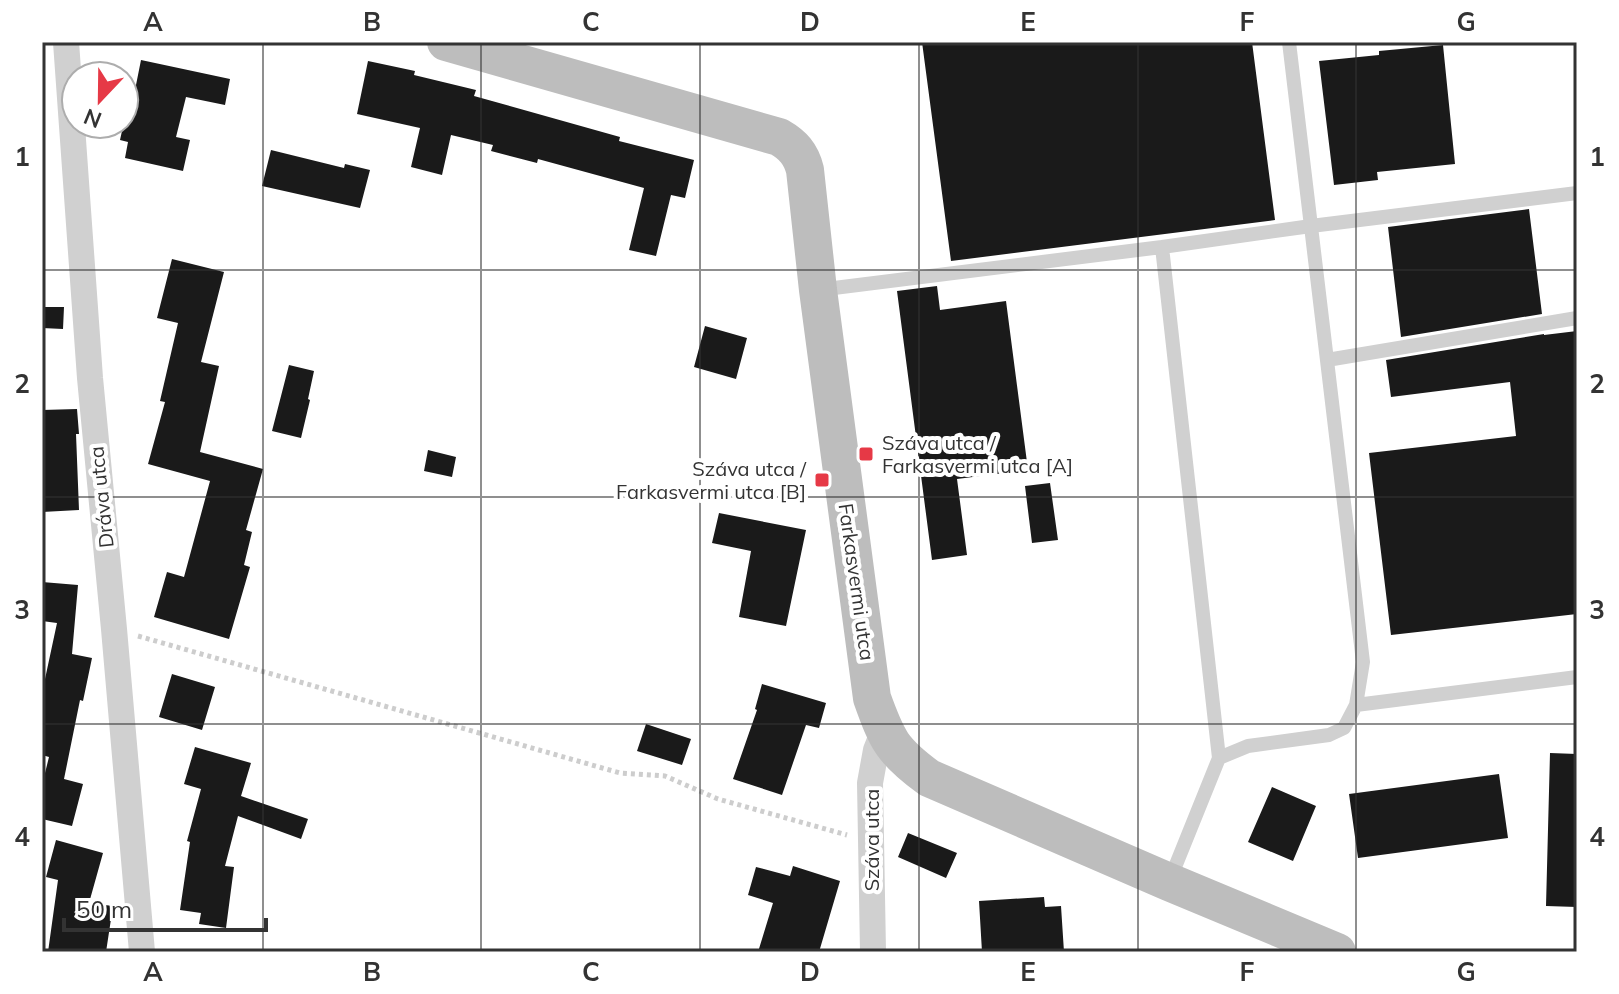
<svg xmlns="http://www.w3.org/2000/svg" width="1619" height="994" font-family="Mulish,sans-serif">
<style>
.building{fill:#1a1a1a}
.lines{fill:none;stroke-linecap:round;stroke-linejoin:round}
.path{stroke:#cdcdcd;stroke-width:5;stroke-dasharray:4 4;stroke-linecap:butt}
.lane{stroke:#d0d0d0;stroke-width:14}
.street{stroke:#d0d0d0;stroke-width:26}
.secondary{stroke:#bdbdbd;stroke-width:38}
.grid{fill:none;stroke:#333;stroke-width:2;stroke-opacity:0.55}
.poi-dot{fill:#e63946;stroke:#fff;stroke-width:3}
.labels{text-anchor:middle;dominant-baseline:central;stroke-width:8;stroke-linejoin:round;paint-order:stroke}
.poi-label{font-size:20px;fill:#333;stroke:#fff;text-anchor:start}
.street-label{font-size:20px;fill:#333;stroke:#fff}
.neatline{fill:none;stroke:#333;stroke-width:3}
.grid-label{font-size:26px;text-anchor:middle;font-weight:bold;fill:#333}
</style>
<rect width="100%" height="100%" fill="#fff"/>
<path class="building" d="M 922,42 L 1252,42 L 1275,220 L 951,261 Z
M 1443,45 L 1455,164 L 1377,172 L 1378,180 L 1334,185 L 1319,61 L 1379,55 L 1379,51 Z
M 141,60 L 230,79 L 225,105 L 186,97 L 176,137 L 190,140 L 183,171 L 125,158 L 128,142 L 120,140 L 128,104 L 132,105 Z
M 368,61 L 415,71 L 414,75 L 476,90 L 474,96 L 620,137 L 619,141 L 694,160 L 685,198 L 671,195 L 656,256 L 629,250 L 644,188 L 538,159 L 537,163 L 491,151 L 493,145 L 451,135 L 442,175 L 411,167 L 420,128 L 357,114 Z
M 271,150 L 344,168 L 345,164 L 370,170 L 360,208 L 262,186 Z
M 1529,209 L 1542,314 L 1401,337 L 1388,227 Z
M 172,259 L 224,272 L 201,362 L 219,366 L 200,452 L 263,469 L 246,530 L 252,532 L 244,565 L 250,567 L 229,639 L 154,617 L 167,572 L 184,577 L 210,481 L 148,464 L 165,402 L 160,401 L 178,323 L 157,318 Z
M 937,286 L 940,310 L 1006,301 L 1028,470 L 957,479 L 967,555 L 932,560 L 897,291 Z
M 42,307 L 64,307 L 63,329 L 42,328 Z
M 705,326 L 747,338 L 736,379 L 694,367 Z
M 1577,331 L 1577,614 L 1391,635 L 1369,453 L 1516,436 L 1510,382 L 1391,397 L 1386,360 L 1544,334 L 1544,335 Z
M 289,365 L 314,371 L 308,399 L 310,400 L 301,438 L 272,431 Z
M 77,409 L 79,434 L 76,434 L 79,510 L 42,512 L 42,410 Z
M 428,450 L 456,457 L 452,477 L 424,471 Z
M 1050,483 L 1058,540 L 1032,543 L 1025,486 Z
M 719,513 L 806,530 L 786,626 L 739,617 L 751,551 L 712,543 Z
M 42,582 L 78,585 L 72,654 L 92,658 L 83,701 L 80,700 L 64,779 L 83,784 L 72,826 L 42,819 L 42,785 L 49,757 L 42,755 L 42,693 L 57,623 L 42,621 Z
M 172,674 L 215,687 L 202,730 L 159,717 Z
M 762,684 L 826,703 L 819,728 L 806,725 L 782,795 L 733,779 L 757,710 L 755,709 Z
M 646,724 L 691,739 L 682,765 L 637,751 Z
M 195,747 L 251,763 L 241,796 L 308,819 L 301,839 L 238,816 L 225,866 L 234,867 L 226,928 L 199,924 L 201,913 L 180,910 L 190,842 L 187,841 L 201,789 L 184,784 Z
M 1550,753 L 1577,754 L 1577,907 L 1546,906 Z
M 1499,774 L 1508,838 L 1358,858 L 1349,794 Z
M 1272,787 L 1316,806 L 1293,861 L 1248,842 Z
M 908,833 L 957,853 L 946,878 L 898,857 Z
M 56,840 L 103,853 L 89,903 L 113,906 L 106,952 L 48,952 L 58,880 L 46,877 Z
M 793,866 L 840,881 L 819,952 L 758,952 L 773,903 L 748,895 L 756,867 L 790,876 Z
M 1044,897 L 1045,907 L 1061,906 L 1064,952 L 982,952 L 979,901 Z"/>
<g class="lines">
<path class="path" d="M 138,636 L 620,773 L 665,776 L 718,799 L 847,835"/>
<path class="lane" d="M 818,290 L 1162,247
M 1327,360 L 1577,318
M 1356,705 L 1577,677
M 1219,758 L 1162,247 L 1311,226 L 1577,193
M 1169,882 L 1219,758 L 1248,746 L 1329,735 L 1344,728 L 1356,705 L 1363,662 L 1289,42"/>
<path class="street" d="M 66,42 L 90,378 L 114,629 L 142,952
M 873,952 L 870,783 L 876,750 L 884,730"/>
<path class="secondary" d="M 446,42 L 779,137 C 793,145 801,154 805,170 L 818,290 L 872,698 C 887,740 892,751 929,778 L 1169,882 L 1337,952"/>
</g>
<path class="grid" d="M 263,42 L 263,952M 481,42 L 481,952M 700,42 L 700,952M 919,42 L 919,952M 1138,42 L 1138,952M 1356,42 L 1356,952M 42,270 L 1577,270M 42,497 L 1577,497M 42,724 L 1577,724"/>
<g class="poi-dot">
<rect x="858" y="446" width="16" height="16" rx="4"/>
<rect x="814" y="472" width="16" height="16" rx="4"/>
</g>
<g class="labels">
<g class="poi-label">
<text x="882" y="442">Száva utca /<tspan x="882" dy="23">Farkasvermi utca [A]</tspan></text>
<text x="806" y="468" text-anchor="end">Száva utca /<tspan x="806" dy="23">Farkasvermi utca [B]</tspan></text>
</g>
<g class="street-label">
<text transform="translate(101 497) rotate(-96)">Dráva utca</text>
<text transform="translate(857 582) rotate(82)">Farkasvermi utca</text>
<text transform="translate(871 840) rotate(-90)">Száva utca</text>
</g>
</g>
<rect width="1619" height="994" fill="none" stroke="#ffffff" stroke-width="88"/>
<g transform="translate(100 100) rotate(202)"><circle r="38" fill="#ffffff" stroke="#adadad" stroke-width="2"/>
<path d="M0-6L14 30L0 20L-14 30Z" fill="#e63946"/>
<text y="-12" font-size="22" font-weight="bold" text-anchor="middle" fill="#333333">N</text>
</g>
<path d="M64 918v12h202v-12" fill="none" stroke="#333333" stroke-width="4"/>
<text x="76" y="918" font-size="24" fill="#333333" stroke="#ffffff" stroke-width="6" paint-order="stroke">50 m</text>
<rect x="44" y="44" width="1531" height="906" class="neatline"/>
<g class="grid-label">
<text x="153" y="31">A</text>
<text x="372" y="31">B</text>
<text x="591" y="31">C</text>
<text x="810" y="31">D</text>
<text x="1028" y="31">E</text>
<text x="1247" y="31">F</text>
<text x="1466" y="31">G</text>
<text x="22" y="166">1</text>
<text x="1597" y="166">1</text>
<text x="22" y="393">2</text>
<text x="1597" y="393">2</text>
<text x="22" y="619">3</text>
<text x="1597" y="619">3</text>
<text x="22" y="846">4</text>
<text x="1597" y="846">4</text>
<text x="153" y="981">A</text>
<text x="372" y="981">B</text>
<text x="591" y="981">C</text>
<text x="810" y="981">D</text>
<text x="1028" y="981">E</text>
<text x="1247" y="981">F</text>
<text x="1466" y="981">G</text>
</g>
</svg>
